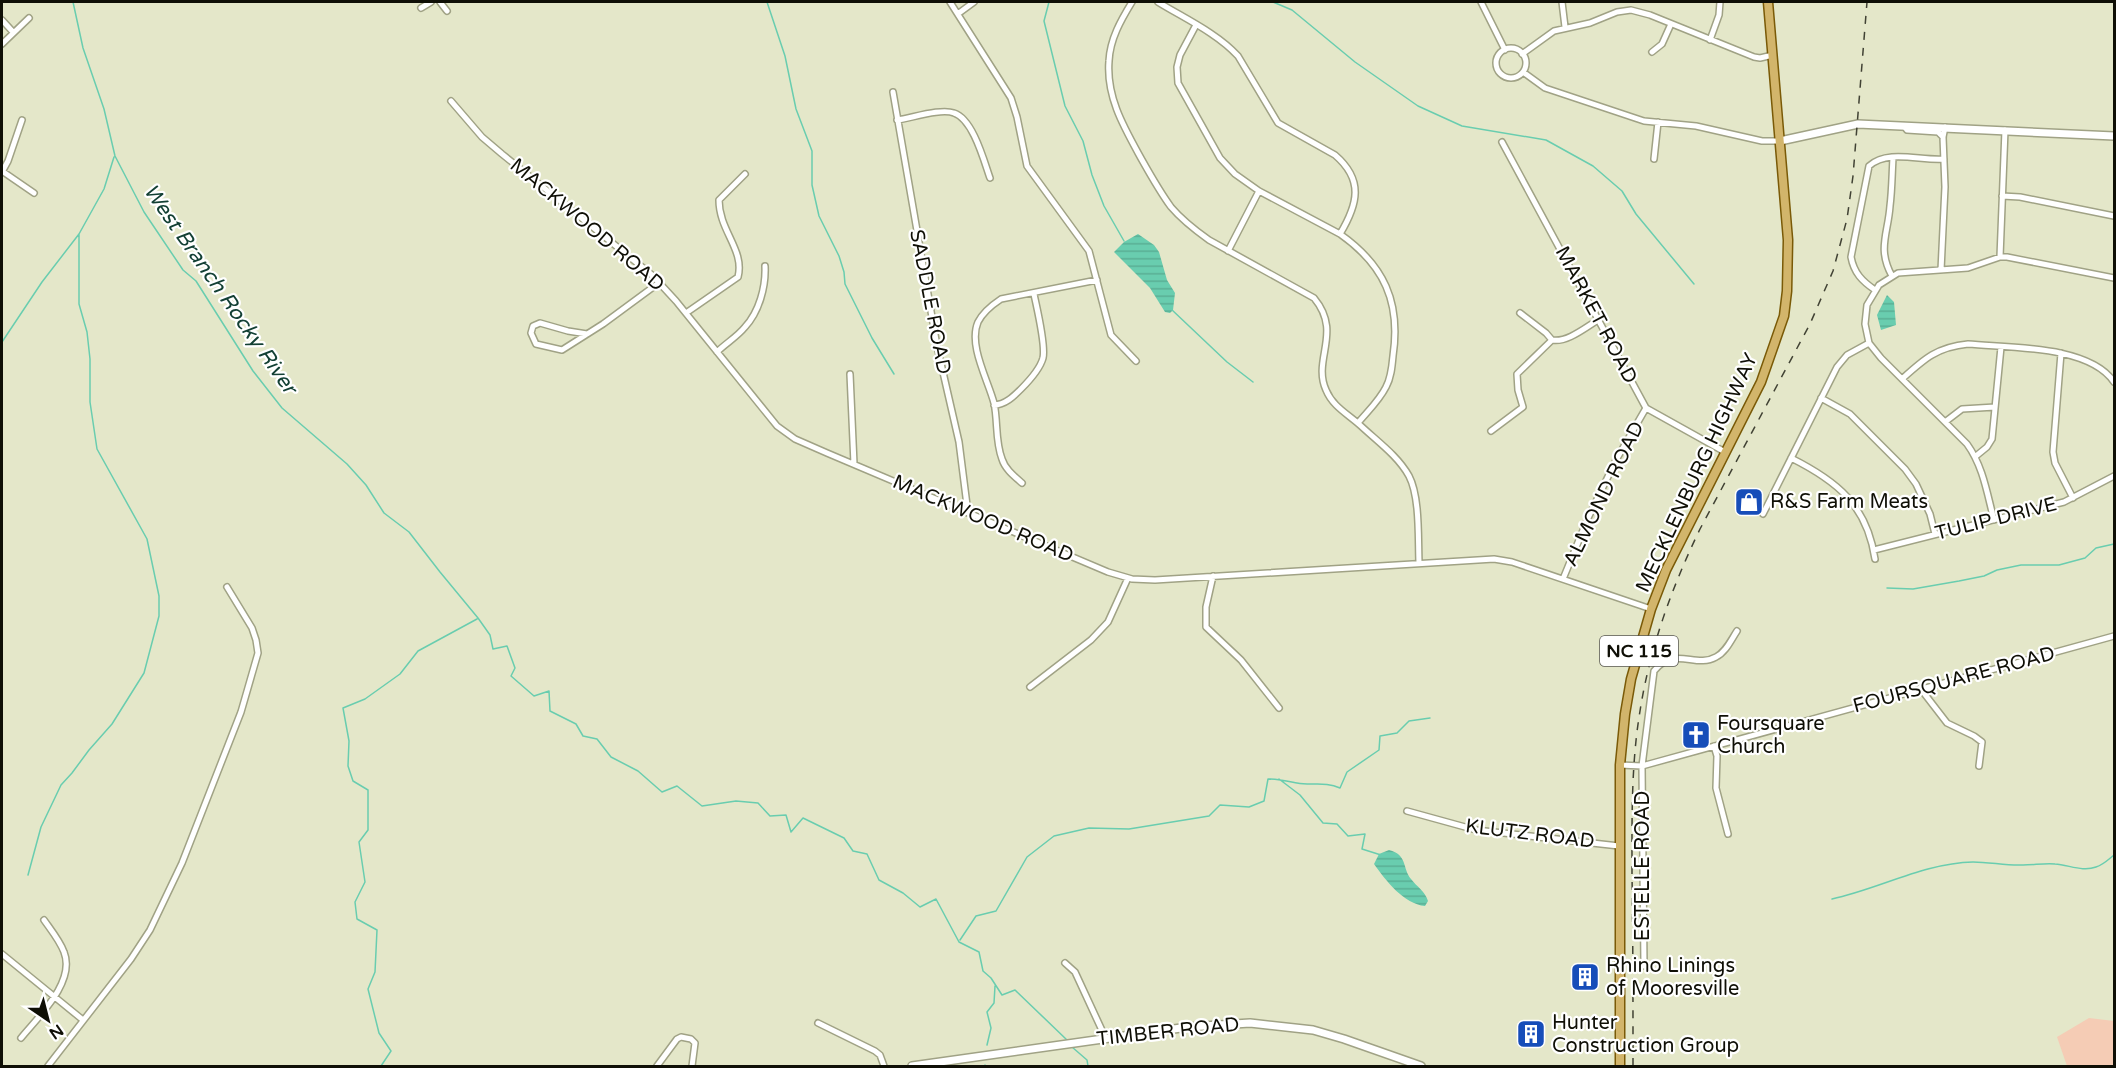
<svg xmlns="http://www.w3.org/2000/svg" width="2116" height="1068" font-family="'Varela Round',sans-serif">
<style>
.grass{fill:#f5ccb5}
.water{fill:url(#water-rules)}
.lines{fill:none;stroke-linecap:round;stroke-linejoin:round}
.stream{stroke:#69cdaf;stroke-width:1.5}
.minor-casing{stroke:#a0a285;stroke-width:8}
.tertiary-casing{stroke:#a0a285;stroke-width:10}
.primary-casing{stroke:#7a5a07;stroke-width:11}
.minor{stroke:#fff;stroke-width:5}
.tertiary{stroke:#fff;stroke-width:7}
.primary{stroke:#d2b56b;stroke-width:8}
.rail{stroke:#414234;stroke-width:1.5;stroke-dasharray:8 8;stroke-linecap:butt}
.labels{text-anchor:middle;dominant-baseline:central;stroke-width:4.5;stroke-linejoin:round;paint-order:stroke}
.shield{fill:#fff;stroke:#575751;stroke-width:1.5}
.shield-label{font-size:18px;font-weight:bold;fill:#0f0f06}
.street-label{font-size:20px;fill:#0f0f06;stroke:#fff}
.poi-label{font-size:20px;fill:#0f0f06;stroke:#fff;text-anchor:start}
.water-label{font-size:21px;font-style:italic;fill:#134034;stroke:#fff}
</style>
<defs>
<pattern id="water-rules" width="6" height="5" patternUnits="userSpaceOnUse" patternTransform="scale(1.5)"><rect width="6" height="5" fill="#69cdaf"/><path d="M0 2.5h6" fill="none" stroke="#5aaf95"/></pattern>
</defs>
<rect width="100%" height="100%" fill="#e4e7c9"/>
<path class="grass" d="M 2089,1018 L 2114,1021 L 2114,1066 L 2067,1066 L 2057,1037 Z"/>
<path class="water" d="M 1138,234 L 1154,245 L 1159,252 L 1167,280 L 1175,293 L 1173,310 L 1170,313 L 1165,312 L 1150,288 L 1114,252 L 1124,242 Z
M 1887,295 L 1894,302 L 1896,325 L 1881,330 L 1877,315 Z
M 1389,850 C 1408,855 1402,868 1411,879 C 1417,887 1425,891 1428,901 L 1425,906 C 1404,904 1386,881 1374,864 L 1379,854 Z"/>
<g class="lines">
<path class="stream" d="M 73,2 L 83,48 L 104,109 L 115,156 L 144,212 L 183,270 L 196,281 L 253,371 L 282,408 L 347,464 L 366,485 L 384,513 L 409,532 L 440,572 L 478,618 L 490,635 L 493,649 L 507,646 L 515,668 L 511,676 L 534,696 L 549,691 L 550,711 L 576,724 L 583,736 L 597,739 L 611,757 L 638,771 L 662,792 L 677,786 L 702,806 L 736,801 L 758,803 L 770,816 L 786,815 L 791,832 L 803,818 L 844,838 L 853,851 L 867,854 L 879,880 L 903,893 L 920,907 L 936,899 L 959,942 L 979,952 L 983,971 L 991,978 L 1002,995 L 1015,990 L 1067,1040
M 767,2 L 785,56 L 796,109 L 812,151 L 812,185 L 819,216 L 839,256 L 844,272 L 845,284 L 872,338 L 894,374
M 1049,2 L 1044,21 L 1065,106 L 1083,141 L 1092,175 L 1104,206 L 1124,241
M 1273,2 L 1292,10 L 1355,62 L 1418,106 L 1462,126 L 1546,140 L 1593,166 L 1622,191 L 1636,214 L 1694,284
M 1171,309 L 1227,362 L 1253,382
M 2,342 L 42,282 L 79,234 L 104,189 L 114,157
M 1887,588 L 1913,589 L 1959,581 L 1984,576 L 1997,570 L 2021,565 L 2059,565 L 2085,558 L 2096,548 L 2114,544
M 1279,779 L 1300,795 L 1323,823 L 1337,824 L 1348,836 L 1365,834 L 1362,849 L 1381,855
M 28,875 L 41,827 L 61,785 L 72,773 L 89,750 L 112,724 L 144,673 L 159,616 L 159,596 L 147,539 L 97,449 L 90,402 L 90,359 L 87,332 L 79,304 L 79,234
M 1832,899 C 1879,889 1924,863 1973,862 C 1990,862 2007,866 2023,865 C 2034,865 2045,863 2055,864 C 2069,865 2083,872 2096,867 C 2103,865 2109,859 2114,855
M 960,940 L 976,916 L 996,911 L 1027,857 L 1054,836 L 1089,828 L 1129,829 L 1209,816 L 1220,805 L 1249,807 L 1264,801 L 1268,779 C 1279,779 1287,781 1297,783 C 1312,786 1325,781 1340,788 L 1347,772 L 1379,750 L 1380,736 L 1397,733 L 1409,721 L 1430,718
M 987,1045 L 991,1028 L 987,1012 L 994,1003 L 995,986
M 1072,1047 L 1087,1060 L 1088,1066
M 381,1066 L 391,1051 L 379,1033 L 368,989 L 375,972 L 377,930 L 357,919 L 355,902 L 365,882 L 359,842 L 368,830 L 368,790 L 353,781 L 348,766 L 349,741 L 343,708 L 365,699 L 400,674 L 418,651 L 477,619
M 985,1066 L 985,1065"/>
<g class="minor-casing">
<path id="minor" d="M 440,2 L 447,11
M 950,2 L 1011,98 L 1017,117 L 1027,166 L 1089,251 L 1111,335 L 1136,361
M 1132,2 C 1121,20 1110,39 1109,61 C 1106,98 1125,129 1142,160 C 1151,176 1160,192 1171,207 C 1182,220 1195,230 1209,240 L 1314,298 C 1343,333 1312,359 1326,390 C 1333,407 1348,414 1361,426 C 1377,441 1398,456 1409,476 C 1420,497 1418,538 1419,562
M 1158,2 C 1184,18 1217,33 1238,56 L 1278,123 L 1335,155 C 1364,180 1358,204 1340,234 L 1259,191 L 1235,174 L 1220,158 L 1178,83 L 1177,67 L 1180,55 L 1196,25
M 1481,2 L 1505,50
M 1562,2 L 1565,27
M 421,8 L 431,2
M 959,13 L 974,2
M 2,20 L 13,32
M 1710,40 L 1719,15 L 1720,2
M 2,44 L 29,18
M1496 63a15 15 0 1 1 30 0a15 15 0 1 1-30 0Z
M 1652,52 L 1662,44 L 1671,24
M 1522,54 L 1554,31 L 1590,23 L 1617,12 L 1631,10 L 1650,15 L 1754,57 L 1760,58 L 1773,55
M 1523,72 L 1545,88 L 1644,121 L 1696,126 L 1762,141 L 1780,141
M 893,92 L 937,346 L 959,442 L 968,513
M 451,101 L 482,137 L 502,154 L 652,275 L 676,301 L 777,426 L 795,439 L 827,453 L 1108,572 L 1132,579 L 1155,580 L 1494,559 L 1512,562 L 1651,609
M 897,120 C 912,118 941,108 954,113 C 973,119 984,161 990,178
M 1904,126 L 1907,130 L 1938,132 L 1943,137
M 1502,142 L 1646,408 L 1725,452
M 1654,159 L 1658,122
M 2,171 L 34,193
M 2,172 L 8,161 L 22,120
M 2002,196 L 2020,197 L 2114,216
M 1340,234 C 1384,265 1401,302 1393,356 C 1392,367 1391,378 1386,387 C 1379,401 1367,412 1358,423
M 1228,251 L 1259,191
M 2000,257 L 2005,130
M 1941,270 L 1945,187 L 1943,137 L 1945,127
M 1892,276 C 1877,249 1888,234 1890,206 C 1892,190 1892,174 1893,158
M 1875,290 C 1862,281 1854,273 1851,257 L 1869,166 C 1888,149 1920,161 1944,159
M 686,313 L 738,277 C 745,250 719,231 719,200 L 745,174
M 1520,313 L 1546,333 L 1552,340
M 587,334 L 568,331 L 540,323 L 533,326 L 531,333 L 536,344 L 562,350 L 603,324 L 660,282
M 717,352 C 726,343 737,337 745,327 C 759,312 766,287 765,266
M 2061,353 L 2053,452 L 2055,463 L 2073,498
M 850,374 L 854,464
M 1902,379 C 1924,359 1937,347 1968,344 C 2010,348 2089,345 2114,382
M 1821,398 L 1850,414 L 1905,469 L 1916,484 L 1930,514 L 1935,534
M 994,405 C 1005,405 1014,396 1021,389 C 1029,381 1040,369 1043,358 C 1046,345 1037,309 1034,294
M 1945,422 L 1962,409 L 1995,407
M 1491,431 L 1523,407 L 1518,390 L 1517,374 L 1552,340 C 1567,343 1586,327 1598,320
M 1976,456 L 1987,447 L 1992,439 L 2001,347
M 1791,458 C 1837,481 1867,505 1875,559
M 1022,483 C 1014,476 1005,469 1002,459 C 995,441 998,421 994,403 C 988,380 968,345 978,322 C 983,312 992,305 1001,299 L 1097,280
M 1763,514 L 1837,367 L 1847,355 L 1869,343
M 1994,520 C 1987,493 1983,466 1967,444 L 1881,358 L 1869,343 L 1865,324 L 1867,305 L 1879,285 L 1898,273 L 1968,268 L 2000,257 L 2007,257 L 2114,278
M 1874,550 L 2064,502 L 2114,476
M 1213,576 L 1206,607 L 1206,627 L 1241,660 L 1279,708
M 1563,579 L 1588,518 L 1616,460 L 1646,408
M 1030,687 L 1091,640 L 1108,622 L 1128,578
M 1920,688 L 1947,723 L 1974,736 L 1982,742 L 1979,766
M 1714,746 L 1717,756 L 1716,788 L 1728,834
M 1620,765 L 1642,766 L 2114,636
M 1407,811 L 1476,830 L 1619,846
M 2,954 L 83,1020
M 1065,963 L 1075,972 L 1106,1039
M 1644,966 L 1642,766 L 1654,671 C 1675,645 1695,669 1716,657 C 1726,652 1731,640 1737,631
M 818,1023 L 875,1051 L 880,1055 L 884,1066
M 21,1038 C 38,1017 76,982 64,952 C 60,941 51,930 44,920
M 48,1066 L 131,959 L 150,930 L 182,863 L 241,712 L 258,653 L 256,640 L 252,628 L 227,587
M 657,1066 L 677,1039 L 681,1037 L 691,1039 L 695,1043 L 692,1066"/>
</g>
<g class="tertiary-casing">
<path id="tertiary" d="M 1780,141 L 1858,124 L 2114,136
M 912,1066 L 1188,1027 L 1250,1023 L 1313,1030 L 1344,1039 L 1421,1066"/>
</g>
<g class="primary-casing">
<path id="primary" d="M 1620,1066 L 1620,765 L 1625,714 L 1631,679 L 1651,609 L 1666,570 L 1761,382 L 1784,316 L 1787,291 L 1788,240 L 1768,2"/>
</g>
<use href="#minor" class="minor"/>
<use href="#tertiary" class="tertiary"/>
<use href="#primary" class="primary"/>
<path class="rail" d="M 1633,1066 C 1633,1003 1633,939 1632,875 C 1632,820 1631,765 1640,711 C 1650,647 1672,587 1700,529 L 1810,324 L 1833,271 L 1847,219 L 1853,176 L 1867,2"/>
</g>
<defs>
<g id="shop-square" transform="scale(1.5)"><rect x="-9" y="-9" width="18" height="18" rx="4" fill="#164db9" stroke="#fff"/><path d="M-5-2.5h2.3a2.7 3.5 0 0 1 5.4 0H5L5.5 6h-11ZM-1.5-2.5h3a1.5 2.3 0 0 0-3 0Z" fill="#fff"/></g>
<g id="church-square" transform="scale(1.5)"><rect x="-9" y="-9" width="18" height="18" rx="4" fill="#164db9" stroke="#fff"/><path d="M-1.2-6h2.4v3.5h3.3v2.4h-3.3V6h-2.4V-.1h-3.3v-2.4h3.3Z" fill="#fff"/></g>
<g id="building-square" transform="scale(1.5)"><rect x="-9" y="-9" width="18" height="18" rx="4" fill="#164db9" stroke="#fff"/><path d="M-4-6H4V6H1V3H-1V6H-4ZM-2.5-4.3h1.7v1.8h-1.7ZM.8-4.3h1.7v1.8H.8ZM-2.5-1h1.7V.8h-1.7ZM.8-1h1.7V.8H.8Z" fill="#fff"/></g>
</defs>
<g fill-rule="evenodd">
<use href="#shop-square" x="1749" y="502"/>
<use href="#church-square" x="1696" y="735"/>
<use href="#building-square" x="1585" y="977"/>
<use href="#building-square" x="1531" y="1034"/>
</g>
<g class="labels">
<rect class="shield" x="1600" y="636" width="78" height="30" rx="4.5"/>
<g class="shield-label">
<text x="1639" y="651">NC 115</text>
</g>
<g class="street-label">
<text transform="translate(587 225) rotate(40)">MACKWOOD ROAD</text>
<text transform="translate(930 302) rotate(79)">SADDLE ROAD</text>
<text transform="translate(1596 315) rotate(62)">MARKET ROAD</text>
<text transform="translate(1697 473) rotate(-65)">MECKLENBURG HIGHWAY</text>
<text transform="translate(1604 494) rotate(-64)">ALMOND ROAD</text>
<text transform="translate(983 519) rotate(23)">MACKWOOD ROAD</text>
<text transform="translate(1996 519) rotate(-14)">TULIP DRIVE</text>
<text transform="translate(1954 680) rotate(-15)">FOURSQUARE ROAD</text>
<text transform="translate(1530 834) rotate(7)">KLUTZ ROAD</text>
<text transform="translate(1643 866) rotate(-90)">ESTELLE ROAD</text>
<text transform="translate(1168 1032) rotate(-6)">TIMBER ROAD</text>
</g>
<g class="poi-label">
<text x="1770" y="502">R&amp;S Farm Meats</text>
<text x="1717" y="724">Foursquare<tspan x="1717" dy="23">Church</tspan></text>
<text x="1606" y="966">Rhino Linings<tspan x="1606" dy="23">of Mooresville</tspan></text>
<text x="1552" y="1023">Hunter<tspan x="1552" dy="23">Construction Group</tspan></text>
</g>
<g class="water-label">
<text transform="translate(220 289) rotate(55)">West Branch Rocky River</text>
</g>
</g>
<rect width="2116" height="1068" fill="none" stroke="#0f0f06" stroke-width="6"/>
<g transform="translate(48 1020) rotate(145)" stroke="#ffffff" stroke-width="4.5" paint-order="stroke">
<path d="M0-4.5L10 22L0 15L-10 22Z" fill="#0f0f06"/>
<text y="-9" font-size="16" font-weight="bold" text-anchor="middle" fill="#0f0f06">N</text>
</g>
</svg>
